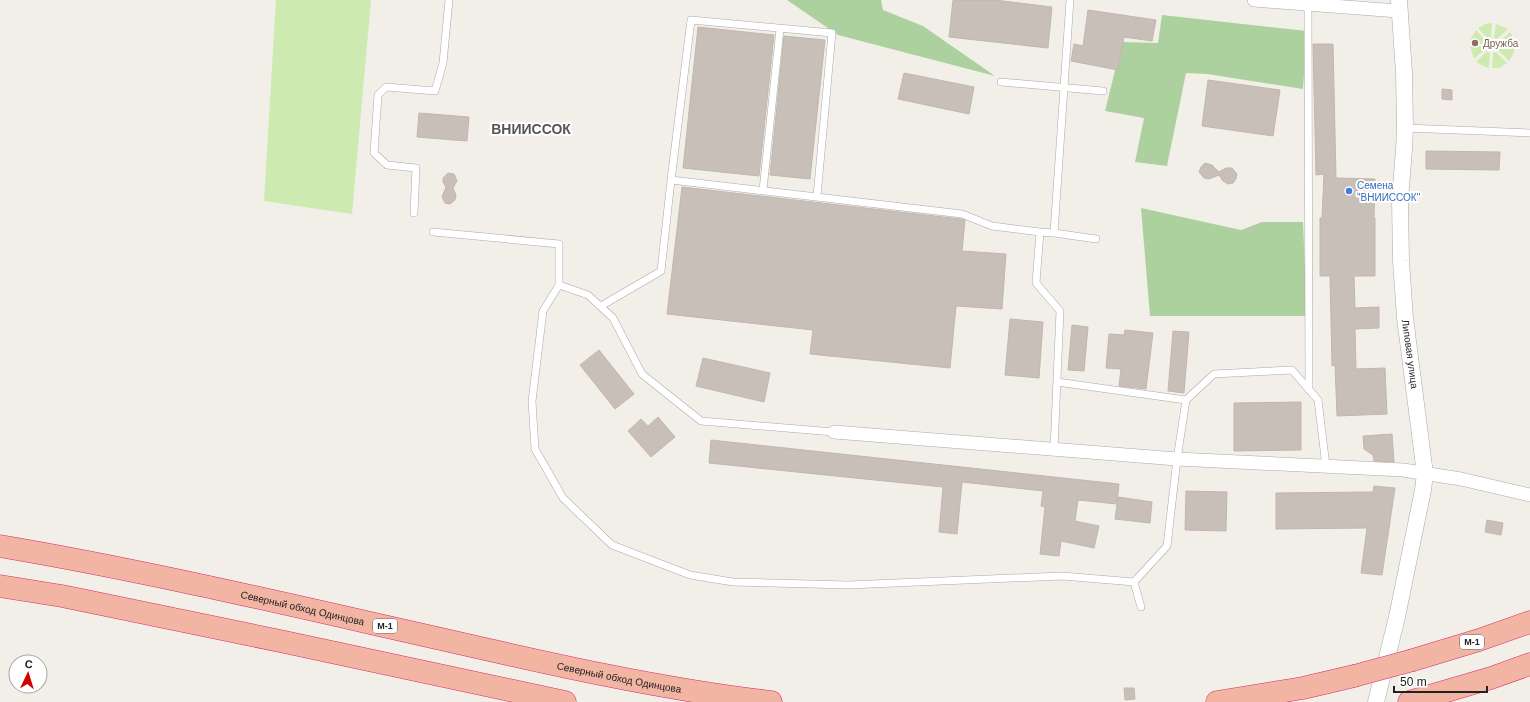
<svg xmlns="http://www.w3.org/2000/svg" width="1530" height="702" font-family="Arial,sans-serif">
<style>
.grass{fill:#cdebb0}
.forest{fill:#add19e}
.building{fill:#c7bfb8;stroke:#c4b6ab}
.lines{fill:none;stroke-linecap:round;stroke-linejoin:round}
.service-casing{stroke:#a9a9a9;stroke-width:8}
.minor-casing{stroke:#a9a9a9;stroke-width:14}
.tertiary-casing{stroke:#a9a9a9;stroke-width:17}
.trunk-casing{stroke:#dc2a67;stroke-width:23}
.service{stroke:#fff;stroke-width:7}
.minor{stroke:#fff;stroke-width:13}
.tertiary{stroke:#fff;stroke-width:16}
.trunk{stroke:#f2b4a3;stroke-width:22}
.trunk-bridge-casing{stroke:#dc2a67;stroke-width:23;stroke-linecap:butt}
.trunk-bridge{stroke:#f2b4a3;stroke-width:22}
.education-dot{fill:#8d6e63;stroke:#fff;stroke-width:1.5}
.shop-dot{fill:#3f7fe0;stroke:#fff;stroke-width:1.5}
.labels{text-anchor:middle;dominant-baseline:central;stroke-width:4;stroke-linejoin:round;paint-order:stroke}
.shield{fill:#fff;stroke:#646464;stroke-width:1}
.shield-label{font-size:9px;font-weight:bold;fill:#222}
.education-label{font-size:10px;fill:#785e54;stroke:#fff;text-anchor:start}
.shop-label{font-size:10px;fill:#366cbe;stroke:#fff;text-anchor:start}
.street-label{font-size:10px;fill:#222;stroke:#fff}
.district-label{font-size:14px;font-weight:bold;fill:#555;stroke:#fff}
</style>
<rect width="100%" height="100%" fill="#f2efe9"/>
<path class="grass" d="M 276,0 L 371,0 L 352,214 L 264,201 Z
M 1492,23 L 1491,37 L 1488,39 L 1478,28 L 1485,24 Z
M 1496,24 L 1508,29 L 1497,39 L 1494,38 Z
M 1476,30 L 1486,41 L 1484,44 L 1470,43 L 1471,39 Z
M 1510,32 L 1514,39 L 1515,45 L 1500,45 L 1499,42 Z
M 1470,46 L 1484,46 L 1485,49 L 1474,59 Z
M 1500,47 L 1515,48 L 1513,54 L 1509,61 L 1498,50 Z
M 1487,51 L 1490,53 L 1489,68 L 1483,66 L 1476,62 Z
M 1496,52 L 1507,63 L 1499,68 L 1492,68 L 1493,53 Z"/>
<path class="forest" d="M 787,0 L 881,0 L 883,10 L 923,26 L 995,76 L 838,35 Z
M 1162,15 L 1307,31 L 1303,89 L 1207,74 L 1186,73 L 1167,166 L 1135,162 L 1144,118 L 1105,111 L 1122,42 L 1158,43 Z
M 1141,208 L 1241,230 L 1262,222 L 1303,222 L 1307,316 L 1150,316 Z"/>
<path class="building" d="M 953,0 L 995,0 L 1052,7 L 1048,48 L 949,37 Z
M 1088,10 L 1156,20 L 1152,41 L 1124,37 L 1118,70 L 1071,61 L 1074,44 L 1083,46 Z
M 698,27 L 774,35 L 759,176 L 683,168 Z
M 784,36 L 825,40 L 810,179 L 770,175 Z
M 1313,44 L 1333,44 L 1336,178 L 1375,179 L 1374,218 L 1375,218 L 1375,276 L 1354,276 L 1355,308 L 1379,307 L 1379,328 L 1355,329 L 1356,369 L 1385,368 L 1387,414 L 1337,416 L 1335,365 L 1332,366 L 1330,276 L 1320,276 L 1320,218 L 1322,218 L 1324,174 L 1316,175 Z
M 904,73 L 974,87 L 969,114 L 898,99 Z
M 1208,80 L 1280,90 L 1273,136 L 1202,126 Z
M 1442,89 L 1452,90 L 1452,100 L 1442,99 Z
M 419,113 L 469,117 L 467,141 L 417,137 Z
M 1426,151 L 1500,152 L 1499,170 L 1426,169 Z
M 1205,163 L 1212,165 L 1219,172 L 1226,168 L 1232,168 L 1237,174 L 1236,179 L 1233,183 L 1228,184 L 1223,181 L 1219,175 L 1209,179 L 1204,178 L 1199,172 L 1201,167 Z
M 448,173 L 454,174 L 457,181 L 453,188 L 456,195 L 455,200 L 450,204 L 445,203 L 442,197 L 446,187 L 443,182 L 443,178 Z
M 682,187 L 961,219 L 965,220 L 962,251 L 1006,254 L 1002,309 L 956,306 L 950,368 L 810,354 L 813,330 L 667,314 Z
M 1010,319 L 1043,322 L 1039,378 L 1005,375 Z
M 1072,325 L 1088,327 L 1084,371 L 1068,370 Z
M 1125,330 L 1153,333 L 1146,389 L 1119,386 L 1121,369 L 1106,368 L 1109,334 L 1124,335 Z
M 1173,331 L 1189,332 L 1184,393 L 1168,391 Z
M 599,350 L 634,394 L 615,409 L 580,365 Z
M 703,358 L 770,373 L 764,402 L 696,386 Z
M 1301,402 L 1301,450 L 1234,451 L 1234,403 Z
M 658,417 L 675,437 L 651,457 L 628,431 L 641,419 L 648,426 Z
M 1392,434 L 1394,462 L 1374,461 L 1373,455 L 1364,449 L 1363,436 Z
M 711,440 L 1119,484 L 1117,502 L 1118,497 L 1152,502 L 1150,523 L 1115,519 L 1117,504 L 1078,500 L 1075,521 L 1099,526 L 1094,548 L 1061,541 L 1059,556 L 1040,554 L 1045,507 L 1041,506 L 1043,491 L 962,482 L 957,534 L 939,532 L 943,487 L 709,463 Z
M 1374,486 L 1395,488 L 1382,575 L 1361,573 L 1367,528 L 1276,529 L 1276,493 L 1373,492 Z
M 1186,491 L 1227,492 L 1226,531 L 1185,530 Z
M 1487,520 L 1503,523 L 1501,535 L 1485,532 Z
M 1124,688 L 1134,688 L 1135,699 L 1125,700 Z"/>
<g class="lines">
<g class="service-casing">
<path id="service" d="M 1308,4 L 1309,390
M 1001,82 L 1103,91
M 1405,128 L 1530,133
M 671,180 L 691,20 L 832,33 L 817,196
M 763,190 L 780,29
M 414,213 L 416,168 L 387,165 L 374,153 L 378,95 L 386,87 L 435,91 L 443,63 L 449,0
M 433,232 L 559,244 L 559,285 L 588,295 L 613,318 L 642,374 L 701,421 L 834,432
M 1054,233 L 1096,239
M 559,285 L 543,311 L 532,401 L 535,449 L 563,498 L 612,545 L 690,575 L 733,582 L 848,585 L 1062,576 L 1134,582
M 601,306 L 661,271 L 671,180 L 962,214 L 992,226 L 1040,232
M 1057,382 L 1186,400
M 1054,449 L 1060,311 L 1036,283 L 1040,232 L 1054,233 L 1070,0
M 1141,607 L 1134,582 L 1167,546 L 1177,459 L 1186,400 L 1214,374 L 1292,370 L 1318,400 L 1326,466"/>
</g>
<g class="minor-casing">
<path id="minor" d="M 1254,0 L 1398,11
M 834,432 L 1177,459 L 1403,470 L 1461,479 L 1530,495"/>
</g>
<g class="tertiary-casing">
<path id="tertiary" d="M 1376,702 L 1397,617 L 1423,490 L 1425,474 L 1405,318 L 1401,261 L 1400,200 L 1404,149 L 1405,128 L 1404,73 L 1399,0"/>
</g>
<g class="trunk-casing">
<g id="trunk">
<path id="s1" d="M 0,546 C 148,571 294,606 441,639 C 550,664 660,689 771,702"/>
<path d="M 0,586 L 62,596 L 280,641 L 565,702"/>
<path d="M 1413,660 L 1479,640 L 1530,622"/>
<path d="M 1217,702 L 1303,688 L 1354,676"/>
<path d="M 1409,702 L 1491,678 L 1530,664"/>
</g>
</g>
<use href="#service" class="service"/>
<use href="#minor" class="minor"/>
<use href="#tertiary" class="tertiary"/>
<use href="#trunk" class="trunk"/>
<g class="trunk-bridge-casing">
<path id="trunk-bridge" d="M 1354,676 L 1413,660"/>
</g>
<use href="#trunk-bridge" class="trunk-bridge"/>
</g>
<circle class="education-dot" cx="1475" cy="43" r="4"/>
<circle class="shop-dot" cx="1349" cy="191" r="4"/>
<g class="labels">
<g class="shield">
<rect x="373" y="619" width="24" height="14" rx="3"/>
<rect x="1460" y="635" width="24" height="14" rx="3"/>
</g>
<g class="shield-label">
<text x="385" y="626">М-1</text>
<text x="1472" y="642">М-1</text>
</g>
<g class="education-label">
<text x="1483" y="43">Дружба</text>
</g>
<g class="shop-label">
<text x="1357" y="185">Семена<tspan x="1357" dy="12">"ВНИИССОК"</tspan></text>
</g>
<g class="street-label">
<text transform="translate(1410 354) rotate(82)">Липовая улица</text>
<text stroke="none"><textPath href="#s1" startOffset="309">Северный обход Одинцова</textPath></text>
<text stroke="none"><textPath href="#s1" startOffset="633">Северный обход Одинцова</textPath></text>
</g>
<g class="district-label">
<text x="531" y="129">ВНИИССОК</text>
</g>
</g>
<g transform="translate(28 674) rotate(4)"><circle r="19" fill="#ffffff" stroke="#a7a7a7"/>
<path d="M0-3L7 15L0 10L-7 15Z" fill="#d40000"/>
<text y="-6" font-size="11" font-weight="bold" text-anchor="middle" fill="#222222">С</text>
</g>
<path d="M1394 686v6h93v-6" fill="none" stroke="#222222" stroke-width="2"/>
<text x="1400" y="686" font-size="12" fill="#222222" stroke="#ffffff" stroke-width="3" paint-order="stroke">50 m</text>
</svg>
